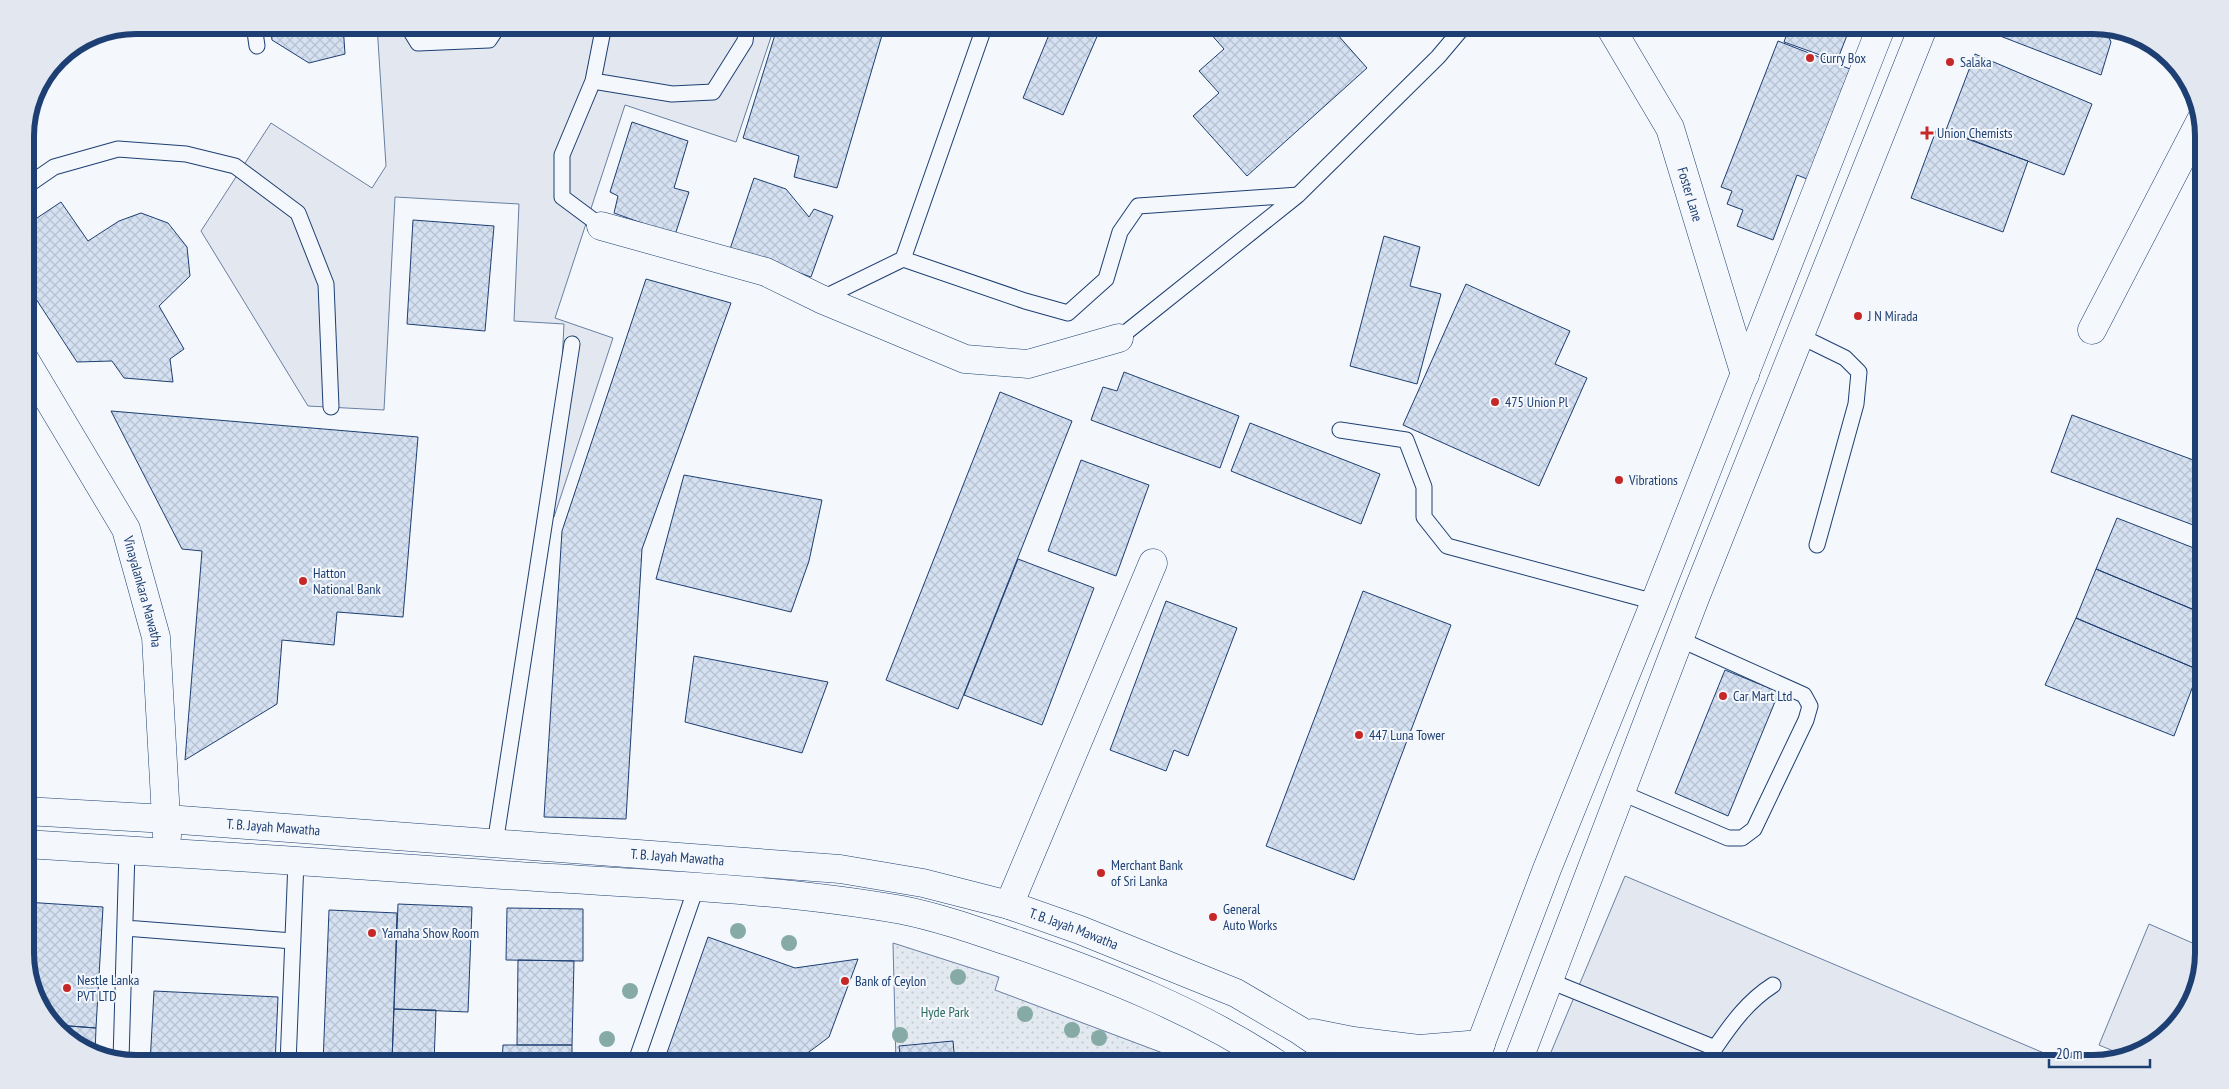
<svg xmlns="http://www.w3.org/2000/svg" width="2229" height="1089" font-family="'PT Sans Narrow',sans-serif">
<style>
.park{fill:url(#park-dots);stroke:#687fa3}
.parking{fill:#e3e8f0;stroke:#687fa3}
.building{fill:url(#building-cross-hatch);stroke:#1d3f73}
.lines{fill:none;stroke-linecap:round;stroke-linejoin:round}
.lane-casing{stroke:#1d3f73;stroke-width:17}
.street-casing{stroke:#1d3f73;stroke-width:29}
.secondary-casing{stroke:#1d3f73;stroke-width:29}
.primary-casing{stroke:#1d3f73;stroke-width:29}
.lane{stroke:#f4f7fb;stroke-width:15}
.street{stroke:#f4f7fb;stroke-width:28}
.secondary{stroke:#f4f7fb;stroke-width:28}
.primary{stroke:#f4f7fb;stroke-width:28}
.tree{fill:#86aba6}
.poi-dot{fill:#c62828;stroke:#f4f7fb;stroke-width:2}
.labels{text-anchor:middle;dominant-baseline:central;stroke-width:4;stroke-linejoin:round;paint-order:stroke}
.poi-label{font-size:14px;fill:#1d3f73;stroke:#f4f7fb;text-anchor:start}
.street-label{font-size:14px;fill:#1d3f73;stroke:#f4f7fb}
.park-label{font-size:14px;fill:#2c6c60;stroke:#f4f7fb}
.rim{fill:none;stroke:#1d3f73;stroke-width:6}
</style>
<defs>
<pattern id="park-dots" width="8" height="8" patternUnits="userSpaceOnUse" patternTransform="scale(1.25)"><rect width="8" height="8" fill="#e3e9f0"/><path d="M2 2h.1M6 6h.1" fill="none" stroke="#c2c9d1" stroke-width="1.8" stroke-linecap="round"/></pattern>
<pattern id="building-cross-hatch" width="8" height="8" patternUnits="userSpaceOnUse" patternTransform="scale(1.25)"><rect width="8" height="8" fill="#d5e0f0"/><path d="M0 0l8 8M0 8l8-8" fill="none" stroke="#b6c1d1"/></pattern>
</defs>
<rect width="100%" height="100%" fill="#f4f7fb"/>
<path class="park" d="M 893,943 L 999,977 L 995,990 L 1192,1064 L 896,1064 Z"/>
<path class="parking" d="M 377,25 L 775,25 L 736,142 L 625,105 L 555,318 L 613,338 L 554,517 L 564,324 L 514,321 L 519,204 L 395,197 L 384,410 L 308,406 L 201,231 L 271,123 L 372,188 L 386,166 Z
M 1625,876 L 2070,1064 L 1546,1064 Z
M 2149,924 L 2204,948 L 2204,953 L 2193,1002 L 2154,1045 L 2123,1055 L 2099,1045 Z"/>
<path class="building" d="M 270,25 L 343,25 L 345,54 L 309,63 L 272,40 Z
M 778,25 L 885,25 L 837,188 L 794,177 L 799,156 L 743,138 Z
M 1053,25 L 1102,25 L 1063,115 L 1023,98 Z
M 1203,25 L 1329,25 L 1367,68 L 1247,176 L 1193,116 L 1219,93 L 1199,71 L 1224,49 Z
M 1790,25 L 1851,25 L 1837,61 L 1784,42 Z
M 1984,25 L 2093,25 L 2105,28 L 2111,42 L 2101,75 L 1982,29 Z
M 2114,30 L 2142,36 L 2149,42 L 2113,33 Z
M 1778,41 L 1850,69 L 1807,179 L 1797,175 L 1773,240 L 1737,226 L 1743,210 L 1727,204 L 1732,191 L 1721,187 Z
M 1975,54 L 2092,104 L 2064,175 L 1946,130 Z
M 632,122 L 688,141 L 674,188 L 689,192 L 675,235 L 614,213 L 618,196 L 610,192 Z
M 1937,128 L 2028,161 L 2003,232 L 1911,198 Z
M 754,178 L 786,189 L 809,217 L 814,209 L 833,216 L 811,277 L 730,249 Z
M 61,202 L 88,241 L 119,221 L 141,213 L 168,223 L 187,247 L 190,276 L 159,306 L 184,349 L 170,359 L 173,382 L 124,378 L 112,361 L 77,362 L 25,282 L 25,226 Z
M 413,220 L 494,226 L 485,331 L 407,324 Z
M 1384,236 L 1420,247 L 1410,286 L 1441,294 L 1417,384 L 1350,366 Z
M 646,279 L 731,303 L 642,549 L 626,819 L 544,817 L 562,531 Z
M 1466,284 L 1570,331 L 1555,364 L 1587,378 L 1539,486 L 1403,425 Z
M 1124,372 L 1239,416 L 1220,468 L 1091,420 L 1103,387 L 1117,391 Z
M 1000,392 L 1072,421 L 958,709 L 886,680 Z
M 111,411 L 418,437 L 403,617 L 337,612 L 334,645 L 282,640 L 277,704 L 185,760 L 202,551 L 182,549 Z
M 2072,415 L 2204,464 L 2204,529 L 2051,472 Z
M 1250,423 L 1380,474 L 1361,524 L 1231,471 Z
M 1081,460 L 1149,485 L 1116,576 L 1048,551 Z
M 684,475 L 822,500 L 809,561 L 791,612 L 656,579 Z
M 2117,518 L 2204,552 L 2204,614 L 2096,569 Z
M 1018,559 L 1094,588 L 1042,725 L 964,695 Z
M 2096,569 L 2204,614 L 2204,659 L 2199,670 L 2076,618 Z
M 1363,591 L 1451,625 L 1354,880 L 1266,846 Z
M 1166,601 L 1237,628 L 1188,756 L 1174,750 L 1166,771 L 1110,750 Z
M 2076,618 L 2199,670 L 2174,736 L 2045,685 Z
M 694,656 L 828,682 L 802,753 L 685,722 Z
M 1725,670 L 1779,692 L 1728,816 L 1675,793 Z
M 25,902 L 103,907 L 96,1028 L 56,1025 L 44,1015 L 25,961 Z
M 398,904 L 472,907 L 468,1012 L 394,1009 Z
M 507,908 L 583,909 L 583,961 L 506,960 Z
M 329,910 L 397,913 L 392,1064 L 323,1064 Z
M 708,937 L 795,968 L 858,959 L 829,1037 L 793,1064 L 663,1064 Z
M 518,960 L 574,961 L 572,1045 L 517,1045 Z
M 154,991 L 278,997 L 275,1064 L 150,1064 Z
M 394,1009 L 436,1010 L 434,1062 L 392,1060 Z
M 56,1025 L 96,1028 L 95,1054 L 87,1053 Z
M 953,1041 L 955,1064 L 901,1064 L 899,1046 Z
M 503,1045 L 572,1045 L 572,1064 L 502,1064 Z
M 392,1060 L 456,1062 L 456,1064 L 392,1064 Z"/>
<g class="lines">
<g class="lane-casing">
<path id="lane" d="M 254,25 L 257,46
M 407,25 L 418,43 L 489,40 L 499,25
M 593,81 L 672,94 L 713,92 L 745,41 L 747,25
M 25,187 L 54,167 L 118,149 L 186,154 L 235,166 L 298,213 L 326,284 L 331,407
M 601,226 L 562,197 L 562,155 L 593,81 L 604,25
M 903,259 L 985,25
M 821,299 L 903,259 L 1025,301 L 1068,313 L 1106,279 L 1120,232 L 1138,206 L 1298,195
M 1800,336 L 1845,358 L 1859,372 L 1856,404 L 1817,545
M 1119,338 L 1298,195 L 1438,57 L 1465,25
M 1340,430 L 1406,440 L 1424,487 L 1424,517 L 1447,546 L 1655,602
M 1622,793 L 1728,838 L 1742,838 L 1754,829 L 1806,720 L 1810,706 L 1804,695 L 1679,639
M 495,844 L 572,344
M 125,928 L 293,941
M 1550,981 L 1715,1048 C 1732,1023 1748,1001 1773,985
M 121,1060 L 127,850
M 288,1064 L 296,861
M 635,1064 L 696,888"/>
</g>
<g class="street-casing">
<g id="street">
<path id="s1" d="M 1609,25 L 1670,128 L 1745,375"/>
<path d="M 601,226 L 766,272 L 821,299 L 965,359 L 1028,364 L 1119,338"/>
<path d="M 2092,330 L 2201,120"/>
<path d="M 1009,905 L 1153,563"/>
</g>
</g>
<g class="secondary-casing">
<g id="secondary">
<path id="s2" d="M 25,360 L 126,529 L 156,637 L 167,836"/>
<path id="s3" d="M 25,811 L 167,819 L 840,869 L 923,883 L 1009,905 L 1080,930 L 1236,993 L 1299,1030 L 1349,1064"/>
<path d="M 25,844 C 184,853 344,864 503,875 C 634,884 772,887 902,910 C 942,918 980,932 1019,945 C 1108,976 1198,1012 1277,1064"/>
<path d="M 1313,1033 L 1353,1041 L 1419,1049 L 1481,1044"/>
</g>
</g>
<g class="primary-casing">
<path id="primary" d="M 1473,1064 L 1547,869 L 1655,602 L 1882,25
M 1517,1064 L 1695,598 L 1924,25"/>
</g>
<use href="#lane" class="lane"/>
<use href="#street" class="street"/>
<use href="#secondary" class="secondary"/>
<use href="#primary" class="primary"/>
</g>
<g class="tree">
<circle cx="738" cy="931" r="8"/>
<circle cx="789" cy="943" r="8"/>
<circle cx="958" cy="977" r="8"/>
<circle cx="630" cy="991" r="8"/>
<circle cx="1025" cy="1014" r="8"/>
<circle cx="1072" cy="1030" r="8"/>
<circle cx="900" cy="1035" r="8"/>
<circle cx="1099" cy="1038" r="8"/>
<circle cx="607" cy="1039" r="8"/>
</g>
<g class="poi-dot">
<circle cx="1810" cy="58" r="5"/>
<circle cx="1950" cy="62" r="5"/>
<path d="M1924.5 125.5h5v5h5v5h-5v5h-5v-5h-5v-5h5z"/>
<circle cx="1858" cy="316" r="5"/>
<circle cx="1495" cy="402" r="5"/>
<circle cx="1619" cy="480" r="5"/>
<circle cx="303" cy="581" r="5"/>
<circle cx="1723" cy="696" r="5"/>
<circle cx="1359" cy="735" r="5"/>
<circle cx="1101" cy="873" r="5"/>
<circle cx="1213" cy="917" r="5"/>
<circle cx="372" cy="933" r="5"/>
<circle cx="845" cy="981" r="5"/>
<circle cx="67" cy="988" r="5"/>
</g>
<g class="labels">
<g class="poi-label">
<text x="1820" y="58">Curry Box</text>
<text x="1960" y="62">Salaka</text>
<text x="1937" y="133">Union Chemists</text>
<text x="1868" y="316">J N Mirada</text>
<text x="1505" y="402">475 Union Pl</text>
<text x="1629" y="480">Vibrations</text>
<text x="313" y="573">Hatton<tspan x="313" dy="16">National Bank</tspan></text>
<text x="1733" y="696">Car Mart Ltd</text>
<text x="1369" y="735">447 Luna Tower</text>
<text x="1111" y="865">Merchant Bank<tspan x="1111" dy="16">of Sri Lanka</tspan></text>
<text x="1223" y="909">General<tspan x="1223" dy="16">Auto Works</tspan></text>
<text x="382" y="933">Yamaha Show Room</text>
<text x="77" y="980">Nestle Lanka<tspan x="77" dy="16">PVT LTD</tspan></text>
<text x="855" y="981">Bank of Ceylon</text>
</g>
<g class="street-label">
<text stroke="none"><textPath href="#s1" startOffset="189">Foster Lane</textPath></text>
<text stroke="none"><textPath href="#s2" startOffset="262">Vinayalankara Mawatha</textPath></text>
<text stroke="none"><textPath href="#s3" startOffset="249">T. B. Jayah Mawatha</textPath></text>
<text stroke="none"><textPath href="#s3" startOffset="654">T. B. Jayah Mawatha</textPath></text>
<text stroke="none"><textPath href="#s3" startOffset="1059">T. B. Jayah Mawatha</textPath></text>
</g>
<g class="park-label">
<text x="945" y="1012">Hyde Park</text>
</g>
</g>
<path d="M0 0H2229V1089H0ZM136 34H2093A102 102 0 0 1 2195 136V953A102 102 0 0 1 2093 1055H136A102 102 0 0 1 34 953V136A102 102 0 0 1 136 34Z" fill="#e3e8f0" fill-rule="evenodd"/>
<path class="rim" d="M136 34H2093A102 102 0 0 1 2195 136V953A102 102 0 0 1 2093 1055H136A102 102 0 0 1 34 953V136A102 102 0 0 1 136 34Z"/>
<path d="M2049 1059v8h101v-8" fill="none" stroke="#1d3f73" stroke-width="2.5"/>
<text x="2056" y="1059" font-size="15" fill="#1d3f73" stroke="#f4f7fb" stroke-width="4" paint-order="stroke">20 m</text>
</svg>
